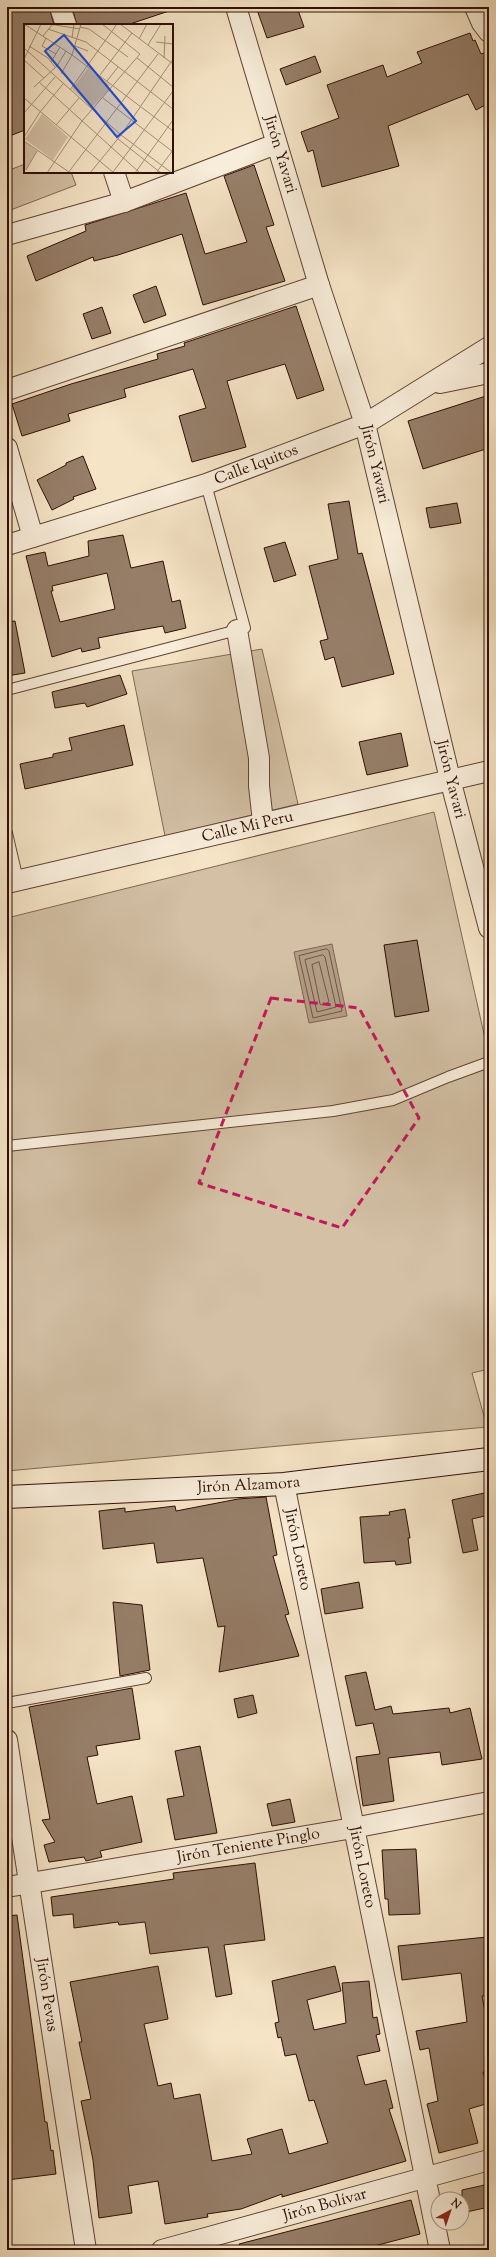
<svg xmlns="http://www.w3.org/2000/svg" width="496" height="2257" font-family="'Sorts Mill Goudy',serif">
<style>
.green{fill:#d3c0a5;stroke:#816854}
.water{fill:#b29c84;stroke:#7e6451}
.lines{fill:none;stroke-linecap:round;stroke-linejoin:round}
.shore{stroke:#705644;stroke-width:1}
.building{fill:#967e69;stroke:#2f0f04;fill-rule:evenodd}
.lane-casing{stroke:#604434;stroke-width:12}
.street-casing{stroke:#604434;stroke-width:22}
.secondary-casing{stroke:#2f0f04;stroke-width:24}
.lane{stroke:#f8edda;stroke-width:10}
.street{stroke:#f8edda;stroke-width:20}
.secondary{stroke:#f8edda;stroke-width:22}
.marked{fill:none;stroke:#c2185b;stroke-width:3;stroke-dasharray:8 5;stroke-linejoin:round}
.labels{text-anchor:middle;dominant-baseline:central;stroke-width:3;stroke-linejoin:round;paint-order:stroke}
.street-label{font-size:16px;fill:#2f0f04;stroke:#f8edda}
.inset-road{fill:none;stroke:#a68f78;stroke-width:1}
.view{fill:#1d4ed8;fill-opacity:0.15;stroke:#1d4ed8;stroke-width:2}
.inset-edge{fill:none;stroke:#2f0f04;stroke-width:2}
</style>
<rect width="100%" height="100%" fill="#f5e4c6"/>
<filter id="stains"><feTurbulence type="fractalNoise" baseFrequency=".005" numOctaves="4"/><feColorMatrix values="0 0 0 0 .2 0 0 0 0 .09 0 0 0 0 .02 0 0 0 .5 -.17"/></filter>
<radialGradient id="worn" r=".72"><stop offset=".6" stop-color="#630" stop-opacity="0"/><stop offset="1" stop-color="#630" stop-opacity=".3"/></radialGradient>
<path class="green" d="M 25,164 L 25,172 L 71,172 L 76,185 L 8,211 L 7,171 Z
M 262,649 L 298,804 L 165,836 L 132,671 Z
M 434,812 L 489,1056 L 489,1369 L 472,1373 L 487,1427 L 7,1471 L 7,918 Z"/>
<path class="water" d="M 332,944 L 347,1016 L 309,1023 L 294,952 Z"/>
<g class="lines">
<path class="shore" d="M 327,949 L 329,951 L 342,1011 L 313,1018 L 299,956 Z
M 323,955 L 325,957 L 336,1007 L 317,1012 L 305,960 Z
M 319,962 L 329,1002 L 322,1005 L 320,1004 L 312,965 Z"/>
</g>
<path class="building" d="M 7,7 L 49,7 L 54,25 L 25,25 L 25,130 L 7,137 Z
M 72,7 L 172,7 L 172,10 L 127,25 L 77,25 Z
M 256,7 L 297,7 L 304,27 L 267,38 Z
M 470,33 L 473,41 L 475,40 L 481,54 L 489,51 L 489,103 L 476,110 L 468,94 L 388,126 L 399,166 L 322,187 L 313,150 L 308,152 L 301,132 L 339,118 L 327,85 L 383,65 L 387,77 L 422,63 L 417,52 Z
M 315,56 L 321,72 L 286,85 L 280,69 Z
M 254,165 L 274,225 L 266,227 L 285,281 L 203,305 L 182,234 L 118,255 L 94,261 L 93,257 L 36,281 L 27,256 L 86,231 L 85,225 L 186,193 L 205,254 L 247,242 L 224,176 Z
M 156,286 L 166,315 L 144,323 L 133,295 Z
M 296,306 L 324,390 L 297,399 L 285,364 L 227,381 L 246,447 L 192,462 L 179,416 L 206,408 L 193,369 L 124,389 L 126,397 L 68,414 L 70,421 L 22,436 L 12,404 L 71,384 L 158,359 L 157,354 L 185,346 L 184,343 Z
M 102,307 L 111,333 L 92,339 L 83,314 Z
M 489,395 L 489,448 L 423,469 L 408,421 Z
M 83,456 L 96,489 L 73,497 L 74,499 L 52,510 L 37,480 L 66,465 L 66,463 Z
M 349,501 L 358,554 L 362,553 L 394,674 L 342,687 L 334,657 L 325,660 L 320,641 L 328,639 L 309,566 L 338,559 L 328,504 Z
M 457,503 L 461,523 L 430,528 L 426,508 Z
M 123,535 L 131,568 L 163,561 L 172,602 L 180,600 L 186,628 L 165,633 L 163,626 L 129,632 L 98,638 L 100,648 L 82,652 L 81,648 L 52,657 L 26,556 L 45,552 L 48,566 L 89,556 L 88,541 ZM 107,573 L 115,609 L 60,622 L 51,591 L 53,591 L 52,586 Z
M 285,542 L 296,575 L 274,582 L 264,548 Z
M 15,621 L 25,673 L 7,676 L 7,622 Z
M 120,675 L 127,694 L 87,707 L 85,703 L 55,708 L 52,692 Z
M 124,725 L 133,765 L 25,789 L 20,764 L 53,757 L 53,754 L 72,750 L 69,738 Z
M 401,733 L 408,766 L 367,775 L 359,742 Z
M 417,940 L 429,1011 L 395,1017 L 384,945 Z
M 489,1492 L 489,1515 L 472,1519 L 478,1550 L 463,1553 L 452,1500 Z
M 266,1497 L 277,1555 L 273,1556 L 289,1614 L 285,1615 L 299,1656 L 219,1672 L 225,1626 L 218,1627 L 203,1558 L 157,1563 L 154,1543 L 103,1549 L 99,1511 L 125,1508 L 125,1512 L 175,1506 L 176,1511 L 238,1499 Z
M 405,1509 L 410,1538 L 408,1538 L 411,1563 L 396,1565 L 395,1561 L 364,1563 L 360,1517 L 390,1515 L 389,1512 Z
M 359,1582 L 363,1608 L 325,1614 L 321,1589 Z
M 113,1602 L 142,1605 L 150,1670 L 120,1676 Z
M 366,1672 L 375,1710 L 391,1706 L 393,1714 L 449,1708 L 450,1713 L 470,1708 L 482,1759 L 442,1765 L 440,1752 L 388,1758 L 394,1801 L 363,1806 L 356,1757 L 380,1754 L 373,1723 L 356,1726 L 345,1676 Z
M 132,1688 L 140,1739 L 96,1746 L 98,1755 L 87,1757 L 97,1804 L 132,1796 L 142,1842 L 100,1851 L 102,1857 L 86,1861 L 84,1857 L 49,1862 L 44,1845 L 55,1842 L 42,1820 L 50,1819 L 29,1707 Z
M 253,1695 L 257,1713 L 238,1718 L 234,1699 Z
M 200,1746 L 217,1833 L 175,1840 L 167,1799 L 184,1796 L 175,1751 Z
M 290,1799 L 295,1822 L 272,1826 L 267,1804 Z
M 416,1849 L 420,1914 L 389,1915 L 388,1899 L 385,1899 L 382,1850 Z
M 255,1863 L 265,1940 L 224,1945 L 232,1994 L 216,1997 L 208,1947 L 150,1954 L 145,1922 L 119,1925 L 118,1922 L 74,1928 L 73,1914 L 53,1916 L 51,1897 L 174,1879 L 173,1873 Z
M 17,1915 L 45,2122 L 47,2122 L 51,2151 L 53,2150 L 56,2174 L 7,2180 L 7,1916 Z
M 487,1937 L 489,1965 L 486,1966 L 489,1995 L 482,1996 L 489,2031 L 489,2071 L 483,2072 L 489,2095 L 489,2103 L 469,2109 L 478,2143 L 439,2153 L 427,2104 L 438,2101 L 429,2048 L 420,2050 L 416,2031 L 467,2022 L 461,1973 L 402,1980 L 398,1946 Z
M 158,1966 L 168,2019 L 144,2024 L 158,2086 L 171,2083 L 174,2099 L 200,2094 L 212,2161 L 252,2154 L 247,2139 L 282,2129 L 289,2154 L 328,2143 L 314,2100 L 309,2101 L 296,2054 L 285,2056 L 281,2037 L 278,2038 L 275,2023 L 279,2022 L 272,1981 L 335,1966 L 341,1991 L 307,2000 L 314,2030 L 346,2023 L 342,1983 L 369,1981 L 373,2018 L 377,2017 L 380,2034 L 376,2035 L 380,2051 L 357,2056 L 365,2085 L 386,2080 L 393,2108 L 389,2109 L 406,2161 L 282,2197 L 282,2194 L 241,2209 L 207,2214 L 208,2217 L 165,2224 L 158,2181 L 128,2186 L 132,2213 L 99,2218 L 93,2160 L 81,2101 L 91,2099 L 79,2042 L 82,2042 L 70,1982 Z
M 489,2184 L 489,2207 L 462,2213 L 462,2190 Z
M 411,2200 L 420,2234 L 359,2250 L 240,2250 L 239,2244 Z"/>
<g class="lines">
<g class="lane-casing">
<path id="lane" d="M 7,690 L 245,628 L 206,484
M 7,833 L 18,880
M 7,1146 L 333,1111 L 393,1100 L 448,1077 L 489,1062
M 7,1703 L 146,1678"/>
</g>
<g class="street-casing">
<g id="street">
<path d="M 60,7 L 66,25"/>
<path id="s1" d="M 236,7 L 319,285 L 365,424 L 450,779 L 489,928"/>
<path d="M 475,7 L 482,23 L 489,32"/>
<path d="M 114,172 L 124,202"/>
<path d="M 7,235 L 124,202 L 276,144"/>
<path d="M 440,383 L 489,373"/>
<path d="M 7,390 L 319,285"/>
<path d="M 7,448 L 33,537"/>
<path id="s2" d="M 7,545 L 206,484 L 365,424 L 489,347"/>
<path d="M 237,630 L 259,758 L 259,786 L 263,822"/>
<path id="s3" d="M 7,883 L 489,771"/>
<path id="s4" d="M 284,1484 L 440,2250"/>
<path id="s5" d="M 7,1740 L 86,2250"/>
<path id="s6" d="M 7,1887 L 353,1828 L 489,1802"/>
<path id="s7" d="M 162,2250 L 489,2160"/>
</g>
</g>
<g class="secondary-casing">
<g id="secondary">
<path id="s8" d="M 7,1497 L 284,1484 L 489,1459"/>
</g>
</g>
<use href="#lane" class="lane"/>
<use href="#street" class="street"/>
<use href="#secondary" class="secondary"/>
</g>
<path class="marked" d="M 271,998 L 359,1008 L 419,1118 L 342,1228 L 199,1183 Z"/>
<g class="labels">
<g class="street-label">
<text stroke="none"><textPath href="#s1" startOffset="154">Jirón Yavari</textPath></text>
<text stroke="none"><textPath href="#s1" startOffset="478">Jirón Yavari</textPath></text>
<text stroke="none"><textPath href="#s2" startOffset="262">Calle Iquitos</textPath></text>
<text stroke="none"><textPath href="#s1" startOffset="802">Jirón Yavari</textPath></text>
<text stroke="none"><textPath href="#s3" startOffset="247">Calle Mi Peru</textPath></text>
<text stroke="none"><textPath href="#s8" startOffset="242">Jirón Alzamora</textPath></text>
<text stroke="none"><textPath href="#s4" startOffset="67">Jirón Loreto</textPath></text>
<text stroke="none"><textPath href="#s6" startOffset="245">Jirón Teniente Pinglo</textPath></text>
<text stroke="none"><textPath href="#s4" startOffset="391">Jirón Loreto</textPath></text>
<text stroke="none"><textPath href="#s5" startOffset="258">Jirón Pevas</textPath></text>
<text stroke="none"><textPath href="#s7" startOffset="169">Jirón Bolívar</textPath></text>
</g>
</g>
<g transform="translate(24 24)">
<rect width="149" height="149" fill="#f5e4c6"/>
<path d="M 64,44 L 86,61 L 83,64 L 85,66 L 68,83 L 48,65 ZM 18,90 L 44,113 L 29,136 L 1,115 ZM 0,117 L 13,127 L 2,146 L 0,145 Z" fill="#d3c0a5"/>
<path class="inset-road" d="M 0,0 L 48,31 L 149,107M 25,0 L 56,5M 96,0 L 149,40M 56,3 L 65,5 L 104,33M 24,5 L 62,18 L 149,85M 19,12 L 28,1M 22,14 L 18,22 L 32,30M 48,14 L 50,0M 115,15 L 123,0M 132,18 L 149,20M 124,21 L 137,0M 5,22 L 24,34 L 31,43M 51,22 L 64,27M 0,24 L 97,111 L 148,149M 113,34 L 149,63M 140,34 L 141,12M 0,35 L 17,0M 0,36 L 20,54M 27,38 L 36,23M 37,50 L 48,31 L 57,0M 76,51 L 108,9M 83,57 L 94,43M 15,58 L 116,149M 10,63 L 33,42 L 42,27M 46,66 L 93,0M 0,74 L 90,149M 79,74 L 149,128M 0,89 L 31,53M 32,101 L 55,74M 0,113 L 16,88 L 39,60M 94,115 L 137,149M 0,117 L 45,148M 2,146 L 13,127M 89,148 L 149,67M 23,149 L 58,97 L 116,30 L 78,0M 44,149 L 134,30M 66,149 L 97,111 L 149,35M 111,149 L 149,96M 132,149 L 149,126"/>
<path class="view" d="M 40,11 L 112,97 L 93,113 L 21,27 Z"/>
<rect width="149" height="149" class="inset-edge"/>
</g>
<rect width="496" height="2257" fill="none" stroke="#f5e4c6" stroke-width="24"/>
<rect x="8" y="8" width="480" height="2241" fill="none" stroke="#2f0f04" stroke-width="2"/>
<rect x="12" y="12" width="472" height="2233" fill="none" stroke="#2f0f04"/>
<g transform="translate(450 2211) rotate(40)"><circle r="19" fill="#f8edda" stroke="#a89484"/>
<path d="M0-3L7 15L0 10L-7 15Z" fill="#8f2418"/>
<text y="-6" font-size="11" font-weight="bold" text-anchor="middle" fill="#2f0f04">N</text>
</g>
<rect width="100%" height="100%" filter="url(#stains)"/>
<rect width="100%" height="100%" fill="url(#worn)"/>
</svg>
